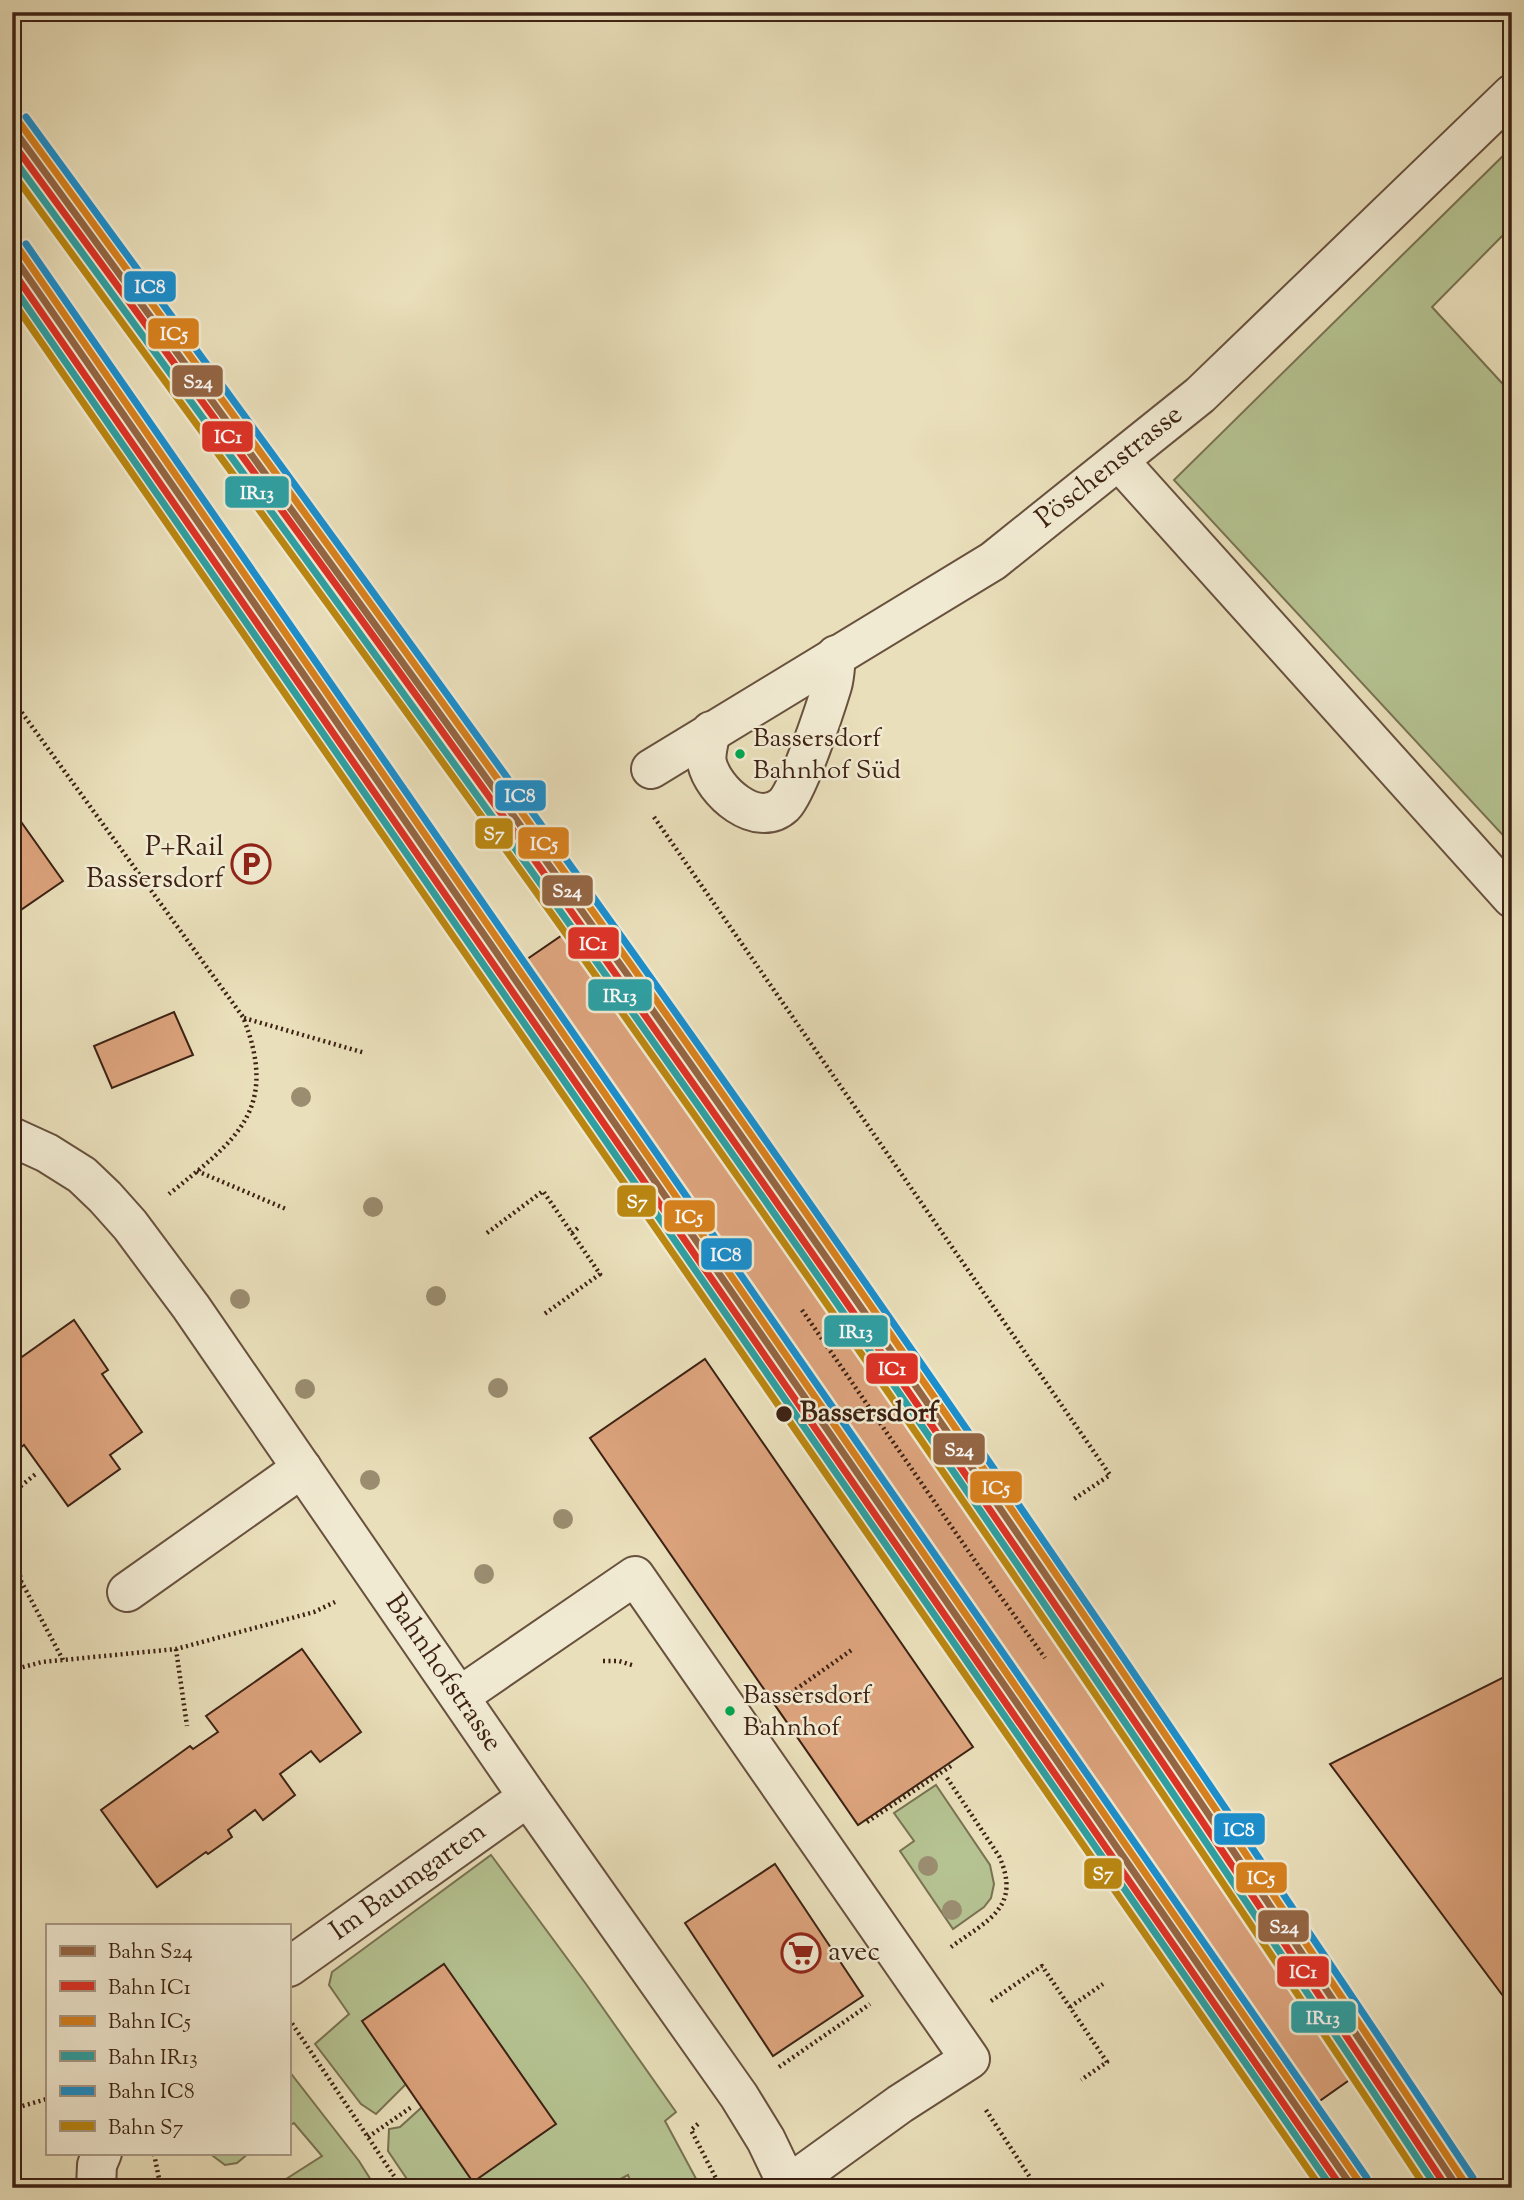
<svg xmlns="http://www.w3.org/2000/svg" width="1524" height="2200" font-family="'Sorts Mill Goudy',serif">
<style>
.green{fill:#b5c291;stroke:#797252;stroke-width:2}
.building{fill:#dca37c;stroke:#3d2214;stroke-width:2}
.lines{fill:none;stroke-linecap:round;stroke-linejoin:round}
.minor-casing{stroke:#68513e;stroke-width:42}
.path{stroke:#3d2214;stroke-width:4.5;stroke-dasharray:2 3.5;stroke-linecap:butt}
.minor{stroke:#f1ead2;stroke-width:38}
.rail-1-casing{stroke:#f1ead2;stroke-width:12}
.rail-2-casing{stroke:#f1ead2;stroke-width:12}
.rail-3-casing{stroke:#f1ead2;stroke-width:12}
.rail-4-casing{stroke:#f1ead2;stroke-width:12}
.rail-5-casing{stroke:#f1ead2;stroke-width:12}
.rail-6-casing{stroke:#f1ead2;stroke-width:12}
.rail-1{stroke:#946644;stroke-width:7}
.rail-2{stroke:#dd3327;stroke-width:7}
.rail-3{stroke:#d7811e;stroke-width:7}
.rail-4{stroke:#2ea0a3;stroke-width:7}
.rail-5{stroke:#1a8fce;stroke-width:7}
.rail-6{stroke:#ba8711;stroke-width:7}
.tree{fill:#9b8d70}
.bus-dot{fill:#00a651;stroke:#f1ead2;stroke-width:2.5}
.stop-dot{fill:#3d2214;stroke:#f1ead2;stroke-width:2.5}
.labels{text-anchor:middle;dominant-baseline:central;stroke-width:5;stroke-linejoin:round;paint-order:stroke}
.bus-label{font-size:26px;fill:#3d2214;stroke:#f1ead2;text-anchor:start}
.street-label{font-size:28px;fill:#3d2214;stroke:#f1ead2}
.poi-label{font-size:28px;fill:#3d2214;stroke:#f1ead2;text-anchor:end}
.stop-label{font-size:28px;font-weight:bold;fill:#3d2214;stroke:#f1ead2;text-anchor:start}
.line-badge{stroke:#f1ead2;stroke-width:2.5}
.badge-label{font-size:19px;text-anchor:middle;font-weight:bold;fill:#fff}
</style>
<rect width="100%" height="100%" fill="#e9dfba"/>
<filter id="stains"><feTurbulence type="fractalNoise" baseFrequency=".00286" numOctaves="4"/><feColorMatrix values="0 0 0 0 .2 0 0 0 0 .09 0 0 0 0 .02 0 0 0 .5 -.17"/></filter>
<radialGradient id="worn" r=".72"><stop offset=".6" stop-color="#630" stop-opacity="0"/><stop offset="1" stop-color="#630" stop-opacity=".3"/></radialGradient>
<path class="green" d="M 1512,147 L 1512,226 L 1432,307 L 1512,394 L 1512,845 L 1174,480 Z
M 936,1785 L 990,1865 L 994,1884 L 991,1898 L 984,1907 L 953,1929 L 900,1851 L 914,1841 L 894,1813 Z
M 491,1855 L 586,1984 L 676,2112 L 665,2121 L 701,2188 L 633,2188 L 628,2175 L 604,2188 L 413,2188 L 388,2151 L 389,2129 L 400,2127 L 422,2107 L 406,2084 L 376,2114 L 361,2104 L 315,2044 L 349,2014 L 329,1985 L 332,1972 Z
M 289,2071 L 359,2161 L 376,2188 L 272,2188 L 322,2156 L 294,2123 L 289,2126 Z
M 209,2153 L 249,2153 L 237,2163 L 225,2165 Z"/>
<path class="building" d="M 12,809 L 63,881 L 12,916 Z
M 577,925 L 944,1450 L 1139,1734 L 1365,2069 L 1311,2107 L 520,964 Z
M 174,1012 L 193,1055 L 112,1088 L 94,1046 Z
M 74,1320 L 108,1370 L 102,1374 L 142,1432 L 110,1455 L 120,1469 L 68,1506 L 24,1445 L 12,1454 L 12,1364 Z
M 705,1359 L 973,1747 L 858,1825 L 590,1438 Z
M 302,1649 L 361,1732 L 320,1762 L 311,1751 L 280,1774 L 295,1795 L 263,1820 L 255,1810 L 228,1830 L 232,1837 L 208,1854 L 206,1852 L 157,1887 L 101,1810 L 190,1746 L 193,1749 L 218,1732 L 206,1716 Z
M 1512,1673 L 1512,1999 L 1506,2000 L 1330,1764 Z
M 775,1864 L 863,1996 L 773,2056 L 685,1923 Z
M 444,1964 L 556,2124 L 473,2182 L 362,2021 Z"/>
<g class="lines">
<g class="minor-casing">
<g id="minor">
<path d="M 1119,461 L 1512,898"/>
<path d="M 711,731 C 709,741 705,754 707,763 C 713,791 757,830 784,805 C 798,791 825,709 832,686 C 835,676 835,665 836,655"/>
<path id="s1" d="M 651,769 L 993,561 L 1200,395 L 1512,94"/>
<path id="s2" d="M 12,1137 L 47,1153 L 82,1175 L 105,1197 L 130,1225 L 191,1307 L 528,1797 L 739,2096 L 766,2140 L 789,2188"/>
<path d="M 127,1592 L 302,1468"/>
<path d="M 460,1696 L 635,1576 L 970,2059 L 900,2104 L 788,2185"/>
<path id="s3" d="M 289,1967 L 528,1797"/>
<path d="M 96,2188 L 97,2165 L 102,2153"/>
</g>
</g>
<path class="path" d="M 12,699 L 243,1017 C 280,1110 236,1140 169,1194
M 654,817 L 1110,1475 L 1074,1499
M 244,1018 L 365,1053
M 197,1171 L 286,1209
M 487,1233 L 543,1191 L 600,1274 L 543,1315
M 572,1233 L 579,1227
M 802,1310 L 978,1565 L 1045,1658
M 12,1493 L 37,1473
M 12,1532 L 21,1581 L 63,1660
M 12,1603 L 21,1581
M 176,1649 L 187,1726
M 603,1661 L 619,1661 L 635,1666
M 12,1670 L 42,1662 L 176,1649 L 314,1612 L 335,1602
M 782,1699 L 853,1649
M 947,1778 L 999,1856 C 1022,1907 988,1920 951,1947
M 867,1822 L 951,1766
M 991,2001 L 1042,1966 L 1107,2062 L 1081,2080
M 1070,2007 L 1103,1984
M 289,2019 L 402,2188
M 779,2067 L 870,2004
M 12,2109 L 47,2099
M 986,2110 L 1037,2188
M 698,2124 L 691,2130 L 721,2188
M 368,2137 L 413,2106
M 154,2154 L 161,2188"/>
<use href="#minor" class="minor"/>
<g class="rail-1-casing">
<path id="rail-1" d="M 12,127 C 216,407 421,685 622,967 C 907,1369 1186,1776 1458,2188
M 12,254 L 1353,2188"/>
</g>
<g class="rail-2-casing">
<path id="rail-2" d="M 12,142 C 215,419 419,696 617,976 C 900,1375 1177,1779 1447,2188
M 12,270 L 1342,2188"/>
</g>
<g class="rail-3-casing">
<path id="rail-3" d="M 19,122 C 223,401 428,680 629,962 C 915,1364 1193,1771 1465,2183
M 19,249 L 1360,2183"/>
</g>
<g class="rail-4-casing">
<path id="rail-4" d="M 12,157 C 211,429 410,700 605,974 C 890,1374 1166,1779 1437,2188
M 12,285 L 1332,2188"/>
</g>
<g class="rail-5-casing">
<path id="rail-5" d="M 26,117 C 230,396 435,675 636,957 C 922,1359 1200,1767 1473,2178
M 26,244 L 1367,2178"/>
</g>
<g class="rail-6-casing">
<path id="rail-6" d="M 12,172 C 209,442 408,711 601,983 C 883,1380 1158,1782 1426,2188
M 12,300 L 1321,2188"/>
</g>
<use href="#rail-1" class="rail-1"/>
<use href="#rail-2" class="rail-2"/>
<use href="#rail-3" class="rail-3"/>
<use href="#rail-4" class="rail-4"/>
<use href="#rail-5" class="rail-5"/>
<use href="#rail-6" class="rail-6"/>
</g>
<g class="tree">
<circle cx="301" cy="1097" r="10"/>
<circle cx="373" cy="1207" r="10"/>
<circle cx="436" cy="1296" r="10"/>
<circle cx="240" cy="1299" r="10"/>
<circle cx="498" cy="1388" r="10"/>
<circle cx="305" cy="1389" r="10"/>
<circle cx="370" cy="1480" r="10"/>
<circle cx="563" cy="1519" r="10"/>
<circle cx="484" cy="1574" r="10"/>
<circle cx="928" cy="1866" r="10"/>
<circle cx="952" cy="1910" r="10"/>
</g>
<defs>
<g id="parking-ring" transform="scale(2.0125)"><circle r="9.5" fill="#f1ead2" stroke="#8f2418" stroke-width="1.5"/><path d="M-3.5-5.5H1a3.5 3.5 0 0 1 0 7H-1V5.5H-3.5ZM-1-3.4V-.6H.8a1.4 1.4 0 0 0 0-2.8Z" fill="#8f2418"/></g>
<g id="supermarket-ring" transform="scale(2.0125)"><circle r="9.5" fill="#f1ead2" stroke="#8f2418" stroke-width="1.5"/><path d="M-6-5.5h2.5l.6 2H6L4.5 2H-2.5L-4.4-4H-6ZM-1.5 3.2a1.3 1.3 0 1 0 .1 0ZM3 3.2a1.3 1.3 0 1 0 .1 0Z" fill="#8f2418"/></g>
</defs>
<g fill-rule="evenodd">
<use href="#parking-ring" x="251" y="864"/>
<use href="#supermarket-ring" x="801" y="1953"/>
</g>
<g class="bus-dot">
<circle cx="740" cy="754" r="6"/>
<circle cx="730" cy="1711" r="6"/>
</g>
<circle class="stop-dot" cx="784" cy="1414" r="9"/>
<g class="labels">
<g class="bus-label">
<text x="753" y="739">Bassersdorf<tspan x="753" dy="32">Bahnhof Süd</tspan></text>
<text x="743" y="1696">Bassersdorf<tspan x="743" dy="32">Bahnhof</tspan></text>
</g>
<g class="street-label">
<text stroke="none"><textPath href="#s1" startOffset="550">Pöschenstrasse</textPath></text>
<text stroke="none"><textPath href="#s2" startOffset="696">Bahnhofstrasse</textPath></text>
<text stroke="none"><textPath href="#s3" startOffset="147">Im Baumgarten</textPath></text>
</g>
<g class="poi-label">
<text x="224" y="848">P+Rail<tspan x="224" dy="32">Bassersdorf</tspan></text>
<text x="828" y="1953" text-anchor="start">avec</text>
</g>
<g class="stop-label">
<text x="800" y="1414">Bassersdorf</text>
</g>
</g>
<g class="line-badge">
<rect x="123" y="270" width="54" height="33" rx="7" fill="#1a8fce"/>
<rect x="147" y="317" width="53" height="33" rx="7" fill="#d7811e"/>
<rect x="171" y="364" width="53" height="34" rx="7" fill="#946644"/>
<rect x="201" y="420" width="53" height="33" rx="7" fill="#dd3327"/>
<rect x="224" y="475" width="66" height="34" rx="7" fill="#2ea0a3"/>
<rect x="494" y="779" width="53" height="33" rx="7" fill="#1a8fce"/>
<rect x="474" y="817" width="40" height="33" rx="7" fill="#ba8711"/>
<rect x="517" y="826" width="53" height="34" rx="7" fill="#d7811e"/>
<rect x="541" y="874" width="53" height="33" rx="7" fill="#946644"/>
<rect x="567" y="926" width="53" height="34" rx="7" fill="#dd3327"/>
<rect x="587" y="978" width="66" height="34" rx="7" fill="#2ea0a3"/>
<rect x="616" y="1184" width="41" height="34" rx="7" fill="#ba8711"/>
<rect x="663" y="1199" width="53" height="34" rx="7" fill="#d7811e"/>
<rect x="700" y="1237" width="53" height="34" rx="7" fill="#1a8fce"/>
<rect x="823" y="1314" width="66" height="34" rx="7" fill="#2ea0a3"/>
<rect x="865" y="1352" width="54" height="33" rx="7" fill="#dd3327"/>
<rect x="932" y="1432" width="54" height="34" rx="7" fill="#946644"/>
<rect x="969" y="1470" width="54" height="34" rx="7" fill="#d7811e"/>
<rect x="1213" y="1812" width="53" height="34" rx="7" fill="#1a8fce"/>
<rect x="1083" y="1857" width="40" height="33" rx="7" fill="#ba8711"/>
<rect x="1235" y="1861" width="53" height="33" rx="7" fill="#d7811e"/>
<rect x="1257" y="1909" width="53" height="34" rx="7" fill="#946644"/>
<rect x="1276" y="1955" width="54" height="33" rx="7" fill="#dd3327"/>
<rect x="1290" y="2000" width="67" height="34" rx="7" fill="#2ea0a3"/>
</g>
<g class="badge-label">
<text x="150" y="293">IC8</text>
<text x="174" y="340">IC5</text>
<text x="198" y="388">S24</text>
<text x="228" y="443">IC1</text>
<text x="257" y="499">IR13</text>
<text x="520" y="802">IC8</text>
<text x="494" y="840">S7</text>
<text x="544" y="850">IC5</text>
<text x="567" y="897">S24</text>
<text x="593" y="950">IC1</text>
<text x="620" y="1002">IR13</text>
<text x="637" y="1208">S7</text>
<text x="689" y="1223">IC5</text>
<text x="726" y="1261">IC8</text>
<text x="856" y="1338">IR13</text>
<text x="892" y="1375">IC1</text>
<text x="959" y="1456">S24</text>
<text x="996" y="1494">IC5</text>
<text x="1239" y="1836">IC8</text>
<text x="1103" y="1880">S7</text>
<text x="1261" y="1884">IC5</text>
<text x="1284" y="1933">S24</text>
<text x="1303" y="1978">IC1</text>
<text x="1323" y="2024">IR13</text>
</g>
<rect width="1524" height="2200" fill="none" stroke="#e9dfba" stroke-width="42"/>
<rect x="14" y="14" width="1496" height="2172" fill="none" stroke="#3d2214" stroke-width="3.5"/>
<rect x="21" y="21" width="1482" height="2158" fill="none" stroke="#3d2214" stroke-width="2"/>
<rect x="46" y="1924" width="245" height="231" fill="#f1ead2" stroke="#a99a86" stroke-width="2"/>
<rect x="60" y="1946" width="35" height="10" fill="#946644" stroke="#a99a86" stroke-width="2"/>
<text x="108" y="1958" font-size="21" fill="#3d2214">Bahn S24</text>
<rect x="60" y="1981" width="35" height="10" fill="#dd3327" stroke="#a99a86" stroke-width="2"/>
<text x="108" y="1994" font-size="21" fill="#3d2214">Bahn IC1</text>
<rect x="60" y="2016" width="35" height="10" fill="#d7811e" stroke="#a99a86" stroke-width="2"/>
<text x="108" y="2028" font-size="21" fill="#3d2214">Bahn IC5</text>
<rect x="60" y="2051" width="35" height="10" fill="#2ea0a3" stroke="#a99a86" stroke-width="2"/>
<text x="108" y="2064" font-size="21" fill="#3d2214">Bahn IR13</text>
<rect x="60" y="2086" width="35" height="10" fill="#1a8fce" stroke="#a99a86" stroke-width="2"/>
<text x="108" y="2098" font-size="21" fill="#3d2214">Bahn IC8</text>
<rect x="60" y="2121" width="35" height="10" fill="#ba8711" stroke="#a99a86" stroke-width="2"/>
<text x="108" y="2134" font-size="21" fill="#3d2214">Bahn S7</text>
<rect width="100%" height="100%" filter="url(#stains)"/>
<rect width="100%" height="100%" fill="url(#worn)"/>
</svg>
